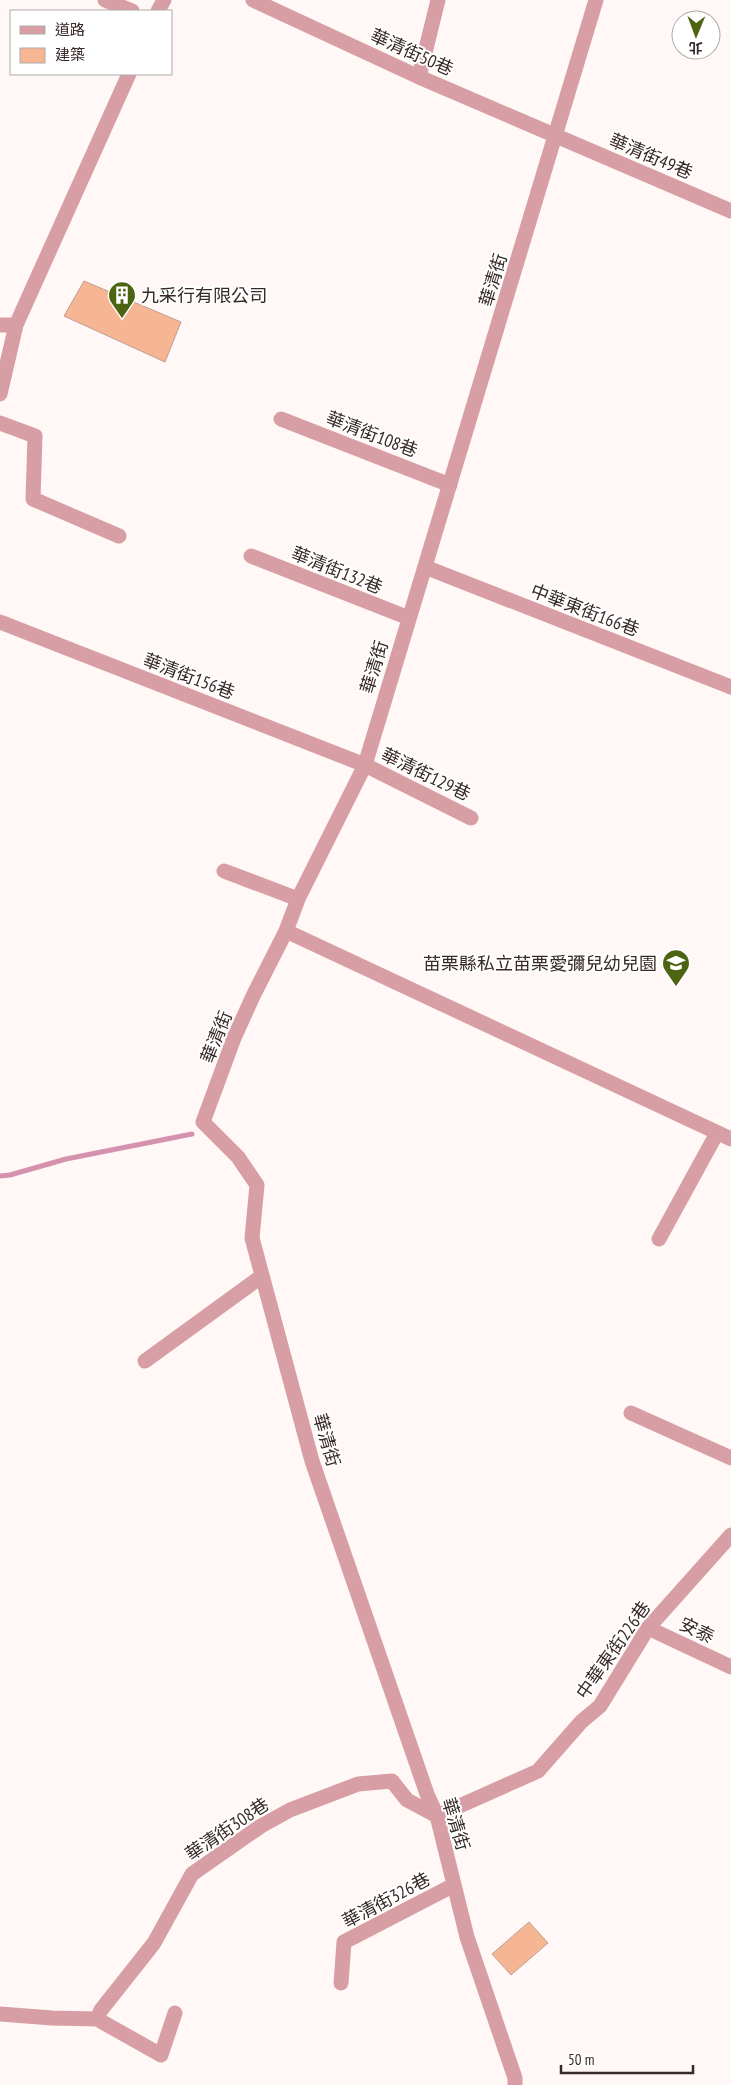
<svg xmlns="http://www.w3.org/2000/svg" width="731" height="2085" font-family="'PT Sans Narrow','Noto Sans TC',sans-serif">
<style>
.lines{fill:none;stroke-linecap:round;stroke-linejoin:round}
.stream{stroke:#d592ae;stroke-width:5}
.building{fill:#f6b593;stroke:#bca092}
.minor{stroke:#d79fa5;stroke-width:15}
.labels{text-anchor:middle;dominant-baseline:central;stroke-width:4;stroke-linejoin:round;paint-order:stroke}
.street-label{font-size:18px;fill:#362927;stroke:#fff}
.poi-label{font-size:18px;fill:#362927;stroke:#fff;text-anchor:start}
</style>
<rect width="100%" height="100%" fill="#fff8f6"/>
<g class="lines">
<path class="stream" d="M 0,1176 L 10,1175 L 66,1159 L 192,1134"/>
</g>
<path class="building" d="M 84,281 L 181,322 L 165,362 L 64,316 Z
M 529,1922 L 548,1943 L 511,1975 L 492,1954 Z"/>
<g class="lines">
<path class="minor" d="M 105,0 L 132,11
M 253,0 L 419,77 L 731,211
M 158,11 L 164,0
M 419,77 L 438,0
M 0,325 L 16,325
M 0,394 L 16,325 L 129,74
M 281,419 L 450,485
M 0,423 L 35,436 L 33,499 L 119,536
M 251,556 L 409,618
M 425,567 L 731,687
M 0,622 L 365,765 L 471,818
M 224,871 L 298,899
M 286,931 L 731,1139
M 659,1239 L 717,1133
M 145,1361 L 262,1276
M 631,1413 L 731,1458
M 648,1628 L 731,1667
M 437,1816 L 538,1771 L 581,1722 L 600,1706 L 648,1628 L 731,1535
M 341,1983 L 344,1942 L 454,1885
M 0,2014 L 52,2018 L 97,2019 L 161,2055 L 175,2013
M 97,2019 L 101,2010 L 154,1943 L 192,1874 L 261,1826 L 290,1810 L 358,1784 L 392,1781 L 407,1800 L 437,1816
M 515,2085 L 515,2078 L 467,1937 L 437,1816 L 427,1794 L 312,1461 L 252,1238 L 257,1185 L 238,1157 L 203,1122 L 234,1038 L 254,994 L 286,931 L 298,899 L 365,765 L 596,0"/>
</g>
<defs>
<g id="building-pin" transform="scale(1.4375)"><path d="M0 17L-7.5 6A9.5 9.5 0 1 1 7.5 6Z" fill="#4d6413" stroke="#fff"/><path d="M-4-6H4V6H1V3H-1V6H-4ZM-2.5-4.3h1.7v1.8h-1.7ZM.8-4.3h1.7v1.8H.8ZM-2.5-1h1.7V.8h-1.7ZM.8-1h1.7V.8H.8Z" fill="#fff"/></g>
<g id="school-pin" transform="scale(1.4375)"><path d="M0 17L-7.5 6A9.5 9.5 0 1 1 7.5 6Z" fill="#4d6413" stroke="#fff"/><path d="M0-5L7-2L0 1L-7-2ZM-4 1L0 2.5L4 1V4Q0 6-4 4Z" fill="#fff"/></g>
</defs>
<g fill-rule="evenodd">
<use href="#building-pin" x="122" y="295"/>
<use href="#school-pin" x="676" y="963"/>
</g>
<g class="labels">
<g class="street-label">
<text transform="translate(412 52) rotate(24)">華清街50巷</text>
<text transform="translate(651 156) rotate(23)">華清街49巷</text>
<text transform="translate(493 280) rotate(-73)">華清街</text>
<text transform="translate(372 434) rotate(21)">華清街108巷</text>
<text transform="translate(337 570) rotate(22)">華清街132巷</text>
<text transform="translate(585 610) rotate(21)">中華東街166巷</text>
<text transform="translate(374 667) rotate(-73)">華清街</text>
<text transform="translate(189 676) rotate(21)">華清街156巷</text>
<text transform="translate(426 774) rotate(26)">華清街129巷</text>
<text transform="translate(216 1037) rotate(-68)">華清街</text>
<text transform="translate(327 1440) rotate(74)">華清街</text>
<text transform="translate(697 1630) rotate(25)">安泰</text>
<text transform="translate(613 1650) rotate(-55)">中華東街226巷</text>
<text transform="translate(456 1824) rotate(73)">華清街</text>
<text transform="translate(227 1829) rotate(-34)">華清街308巷</text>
<text transform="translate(386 1900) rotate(-28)">華清街326巷</text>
</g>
<g class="poi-label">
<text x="141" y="295">九采行有限公司</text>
<text x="657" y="963" text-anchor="end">苗栗縣私立苗栗愛彌兒幼兒園</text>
</g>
</g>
<rect x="10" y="10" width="162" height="65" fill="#ffffff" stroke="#afa9a9"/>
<rect x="20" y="26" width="25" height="8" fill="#d79fa5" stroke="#afa9a9"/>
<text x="55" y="35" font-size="15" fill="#362927">道路</text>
<rect x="20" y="48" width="25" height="15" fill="#f6b593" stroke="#afa9a9"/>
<text x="55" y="60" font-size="15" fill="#362927">建築</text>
<g transform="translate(696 35) rotate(181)"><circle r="24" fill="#ffffff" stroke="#afa9a9"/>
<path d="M0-4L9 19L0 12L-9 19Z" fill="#4d6413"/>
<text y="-8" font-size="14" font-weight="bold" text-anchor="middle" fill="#362927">北</text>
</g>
<path d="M561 2065v8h132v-8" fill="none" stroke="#362927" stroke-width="2.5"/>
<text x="568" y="2065" font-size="15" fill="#362927" stroke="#ffffff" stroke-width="4" paint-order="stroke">50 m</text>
</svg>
